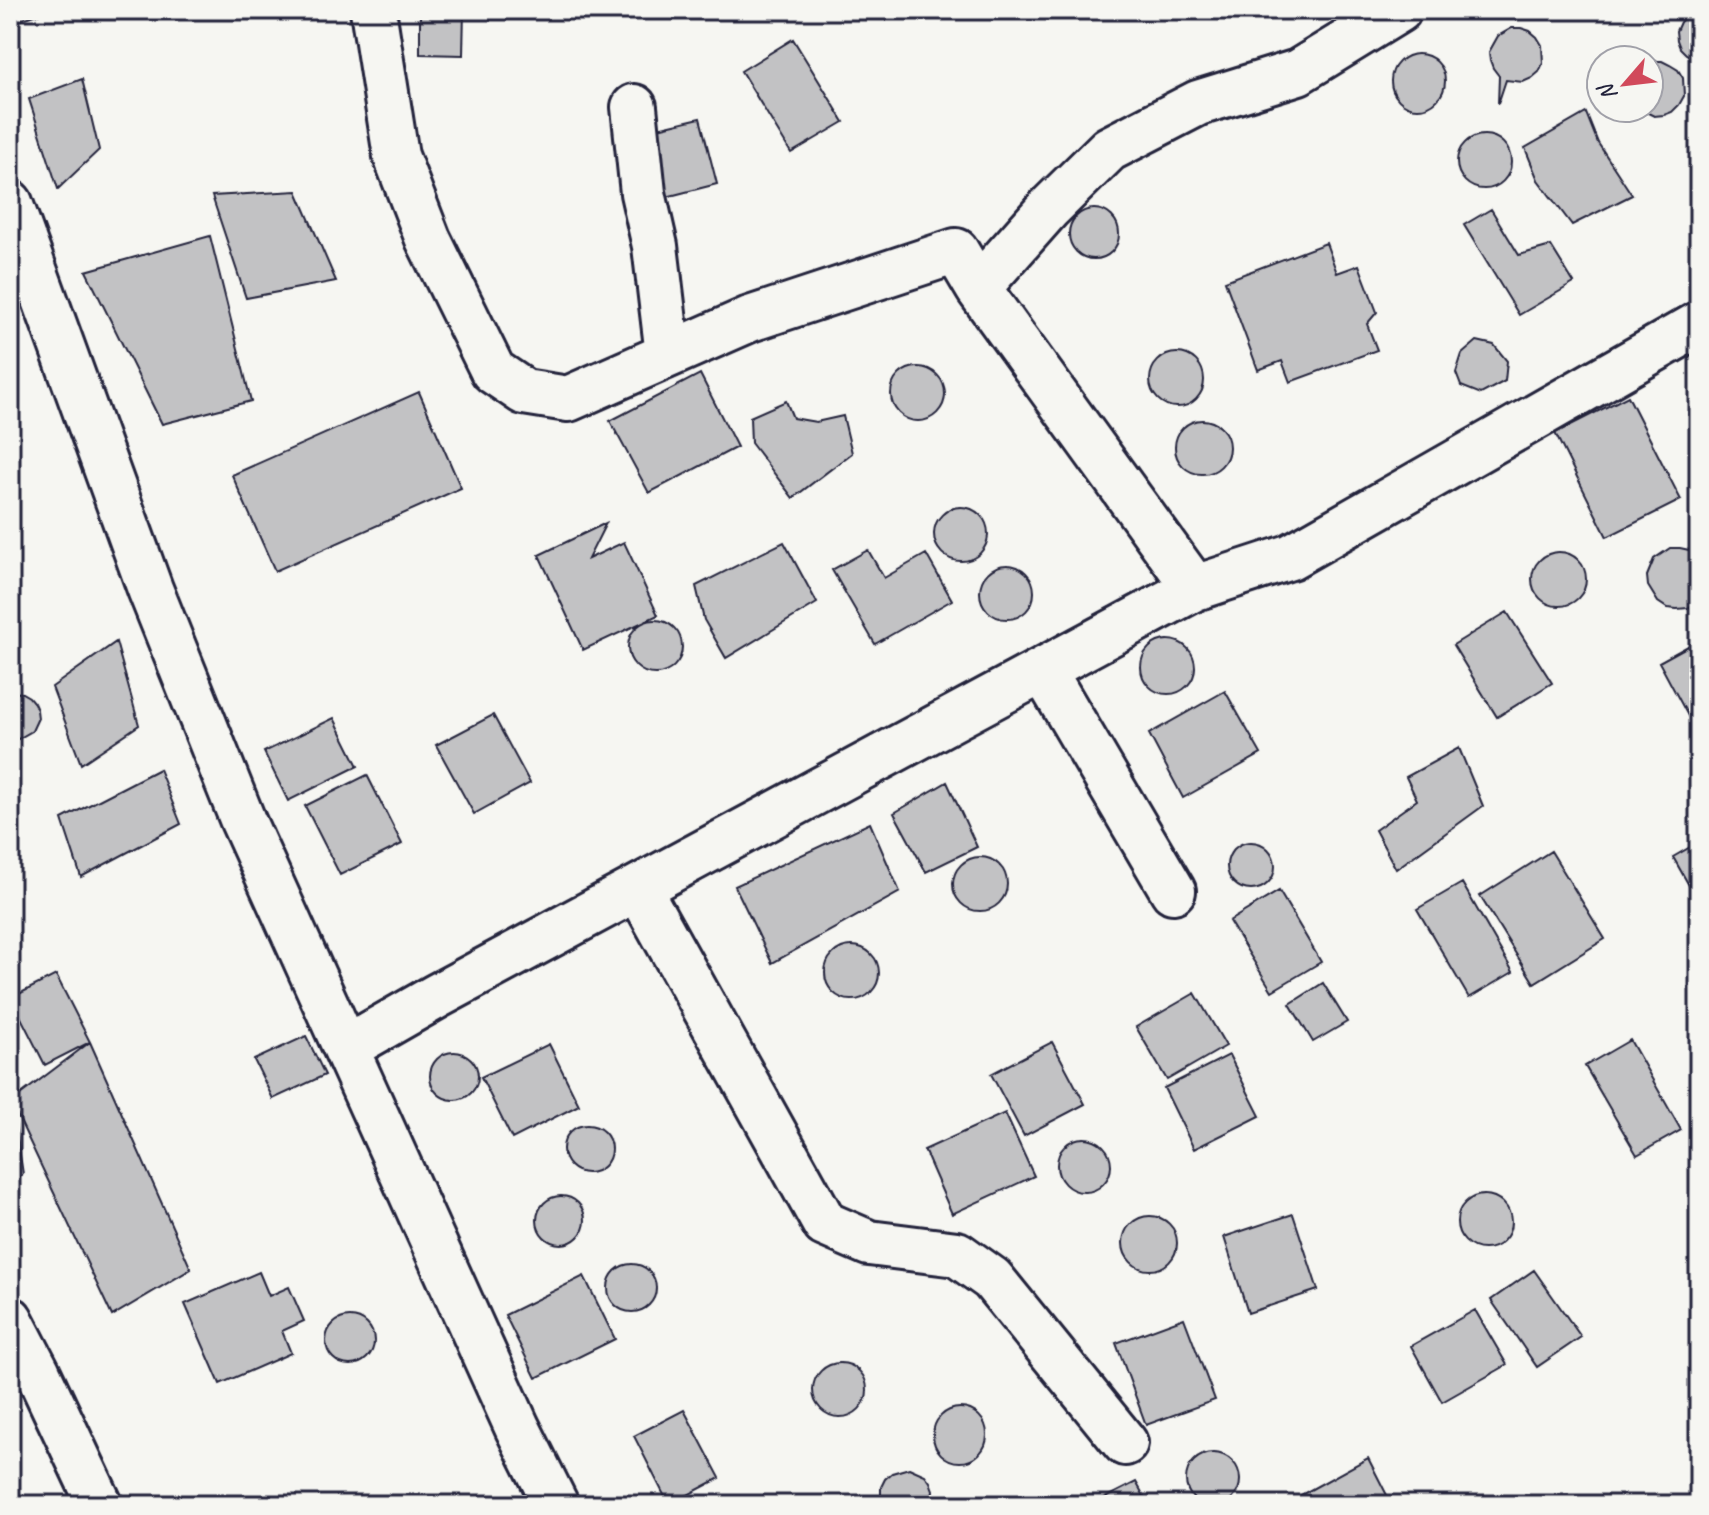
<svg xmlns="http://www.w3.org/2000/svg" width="1709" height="1515" font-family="Caveat,sans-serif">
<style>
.building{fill:#c2c2c4;stroke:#22223b;stroke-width:2}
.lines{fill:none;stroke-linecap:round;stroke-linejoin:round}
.minor-casing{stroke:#22223b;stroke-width:50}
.minor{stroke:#f6f6f2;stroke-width:44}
</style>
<rect width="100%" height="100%" fill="#f6f6f2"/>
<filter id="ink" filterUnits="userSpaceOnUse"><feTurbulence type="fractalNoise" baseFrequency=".0125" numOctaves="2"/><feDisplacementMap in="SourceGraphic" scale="16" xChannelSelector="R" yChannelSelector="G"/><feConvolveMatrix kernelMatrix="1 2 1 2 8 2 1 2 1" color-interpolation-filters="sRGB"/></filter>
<g filter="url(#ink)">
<path class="building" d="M 11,10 L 49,10 L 15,22 Z
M 420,10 L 464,10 L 463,55 L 420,54 Z
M 599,10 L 634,10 L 633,15 Z
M 1691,10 L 1699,10 L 1699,61 L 1686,54 L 1680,48 L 1677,40 L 1676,31 L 1680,22 Z
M 1512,28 L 1521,28 L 1530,31 L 1537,37 L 1542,45 L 1543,63 L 1539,72 L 1532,78 L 1523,82 L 1506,80 L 1498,104 L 1499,76 L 1493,68 L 1490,60 L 1489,52 L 1498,36 Z
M 793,39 L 844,122 L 791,153 L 741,71 Z
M1391 81a27 27 0 1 1 54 0a27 27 0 1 1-54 0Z
M 1653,61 L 1662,61 L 1670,65 L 1678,70 L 1683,78 L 1684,96 L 1679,105 L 1672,112 L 1664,115 L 1654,116 L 1638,108 L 1649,108 L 1649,63 Z
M 82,79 L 99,150 L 58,189 L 29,99 Z
M 1586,113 L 1598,143 L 1632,195 L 1572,225 L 1538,180 L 1525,148 Z
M 700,118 L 717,184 L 662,198 L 645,131 Z
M1457 162a27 27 0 1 1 54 0a27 27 0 1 1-54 0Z
M 297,191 L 336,281 L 246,298 L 212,196 Z
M1069 234a25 25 0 1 1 50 0a25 25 0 1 1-50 0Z
M 1491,209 L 1519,255 L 1551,246 L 1574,283 L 1519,315 L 1464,225 Z
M 210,236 L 251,401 L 162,424 L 86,271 Z
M 1326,243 L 1337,273 L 1359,265 L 1377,312 L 1367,324 L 1377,350 L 1290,382 L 1282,361 L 1258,370 L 1225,281 Z
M 1477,341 L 1494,345 L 1507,361 L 1505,381 L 1481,394 L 1461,386 L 1456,373 L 1462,354 Z
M1150 380a27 27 0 1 1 54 0a27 27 0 1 1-54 0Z
M891 394a27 27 0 1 1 54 0a27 27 0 1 1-54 0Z
M 700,374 L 737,447 L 649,493 L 610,421 Z
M 419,392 L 461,488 L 275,571 L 232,475 Z
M 1628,396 L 1681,500 L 1607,537 L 1555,433 Z
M 786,401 L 793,418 L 816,422 L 843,416 L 852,453 L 793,498 L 751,443 L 750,417 Z
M1175 447a27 27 0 1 1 54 0a27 27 0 1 1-54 0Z
M934 534a27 27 0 1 1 54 0a27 27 0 1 1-54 0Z
M 606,523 L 588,559 L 624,542 L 658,615 L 583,650 L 539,555 Z
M 784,542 L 817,603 L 726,658 L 704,620 L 696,586 Z
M 1670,548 L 1680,548 L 1689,550 L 1699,557 L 1699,600 L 1688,608 L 1677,609 L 1667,608 L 1658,602 L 1648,586 L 1647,576 L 1654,559 Z
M 868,550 L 884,578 L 926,554 L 952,600 L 875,644 L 832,570 Z
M1532 579a27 27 0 1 1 54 0a27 27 0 1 1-54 0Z
M980 592a27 27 0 1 1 54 0a27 27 0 1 1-54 0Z
M 1507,612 L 1552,683 L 1497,717 L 1453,645 Z
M628 647a27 27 0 1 1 54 0a27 27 0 1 1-54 0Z
M 1699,640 L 1699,710 L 1688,716 L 1659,662 Z
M1141 667a27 27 0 1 1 54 0a27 27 0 1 1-54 0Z
M 116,642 L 139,725 L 81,764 L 52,687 Z
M 1225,691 L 1261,754 L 1183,798 L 1149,734 Z
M 10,692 L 22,693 L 29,697 L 34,703 L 37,710 L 38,718 L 32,731 L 18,739 L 10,739 Z
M 493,715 L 530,783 L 474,814 L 436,745 Z
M 334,718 L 358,766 L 288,801 L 264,752 Z
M 1459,748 L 1483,806 L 1396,869 L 1375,830 L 1417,800 L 1406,777 Z
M 159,769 L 181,824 L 81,877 L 62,819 Z
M 367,775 L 402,844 L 340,875 L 305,806 Z
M 947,782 L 977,847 L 926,872 L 894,813 Z
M 870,823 L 900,892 L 772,963 L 735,886 Z
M 1699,842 L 1699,903 L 1673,857 Z
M1227 866a24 24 0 1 1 48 0a24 24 0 1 1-48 0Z
M 1551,851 L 1605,939 L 1534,983 L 1480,896 Z
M953 884a27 27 0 1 1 54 0a27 27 0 1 1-54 0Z
M 1462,883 L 1513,972 L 1469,998 L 1417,909 Z
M 1279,891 L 1321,962 L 1272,991 L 1229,921 Z
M825 973a27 27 0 1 1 54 0a27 27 0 1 1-54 0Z
M 56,975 L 90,1042 L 45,1065 L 11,998 Z
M 1323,983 L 1347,1022 L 1313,1042 L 1290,1004 Z
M 1195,993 L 1226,1046 L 1167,1080 L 1136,1027 Z
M 306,1036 L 325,1075 L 273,1099 L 254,1060 Z
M 1630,1040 L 1681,1130 L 1637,1155 L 1585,1066 Z
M 90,1042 L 191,1269 L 112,1316 L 12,1104 L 12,1101 Z
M 1052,1042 L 1085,1104 L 1024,1136 L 991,1074 Z
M 549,1044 L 579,1105 L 512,1139 L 481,1077 Z
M430 1076a24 24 0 1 1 48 0a24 24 0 1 1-48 0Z
M 1229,1055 L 1260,1116 L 1194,1149 L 1164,1088 Z
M 1699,1063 L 1699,1099 L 1694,1092 L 1691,1083 L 1692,1074 Z
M 10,1104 L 12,1104 L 23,1174 L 10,1185 Z
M 1005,1113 L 1034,1176 L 952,1214 L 924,1150 Z
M563 1149a24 24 0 1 1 48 0a24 24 0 1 1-48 0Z
M1057 1165a27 27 0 1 1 54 0a27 27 0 1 1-54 0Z
M1457 1222a27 27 0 1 1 54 0a27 27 0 1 1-54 0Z
M537 1220a24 24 0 1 1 48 0a24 24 0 1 1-48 0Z
M 1293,1214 L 1318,1290 L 1248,1313 L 1224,1237 Z
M1123 1243a27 27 0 1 1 54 0a27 27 0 1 1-54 0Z
M608 1288a24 24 0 1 1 48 0a24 24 0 1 1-48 0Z
M 1534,1270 L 1581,1337 L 1537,1367 L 1491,1300 Z
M 259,1272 L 269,1296 L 289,1287 L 304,1321 L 282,1331 L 291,1353 L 220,1384 L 185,1304 Z
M 584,1276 L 615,1339 L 536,1378 L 505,1315 Z
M 1475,1310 L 1507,1365 L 1442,1402 L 1411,1346 Z
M326 1341a24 24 0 1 1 48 0a24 24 0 1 1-48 0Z
M 1184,1318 L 1215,1400 L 1146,1425 L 1116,1343 Z
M813 1390a27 27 0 1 1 54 0a27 27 0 1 1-54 0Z
M933 1435a27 27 0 1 1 54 0a27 27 0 1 1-54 0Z
M 684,1410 L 720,1478 L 669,1505 L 634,1436 Z
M1186 1480a27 27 0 1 1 54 0a27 27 0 1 1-54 0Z
M 1368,1458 L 1392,1505 L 1306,1505 L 1301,1495 Z
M 909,1468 L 925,1475 L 930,1482 L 933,1490 L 931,1505 L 881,1505 L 881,1487 L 885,1479 L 892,1473 Z
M 1136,1482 L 1149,1505 L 1091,1505 Z"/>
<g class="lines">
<g class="minor-casing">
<path id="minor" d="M 373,10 L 396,156 L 428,239 L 493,371 L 524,392 L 568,399 L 750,319 L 956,251 L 978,288 L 1049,208 L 1109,149 L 1198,103 L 1298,72 L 1399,10
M 634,107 L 643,193 L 655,246 L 668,355
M 10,203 L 150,589 L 243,821 L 517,1427 L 556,1505
M 978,288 L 1195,588
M 1043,670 L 1173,891
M 638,888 L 825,1224 L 869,1243 L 957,1254 L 992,1279 L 1125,1443
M 346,1048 L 437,996 L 1195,588 L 1290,557 L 1699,324
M 10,1319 L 38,1373 L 100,1505"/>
</g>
<use href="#minor" class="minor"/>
</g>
</g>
<rect width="1709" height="1515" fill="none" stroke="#f6f6f2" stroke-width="40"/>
<rect x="20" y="20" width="1669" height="1475" fill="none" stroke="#22223b" stroke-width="3" filter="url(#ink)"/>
<g transform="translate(1625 84) rotate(242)"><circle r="38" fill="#f6f6f2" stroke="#a1a1a9" stroke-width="2"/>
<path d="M0-6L14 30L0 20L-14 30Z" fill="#d1495b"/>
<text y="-12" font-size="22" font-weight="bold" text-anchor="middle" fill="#22223b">N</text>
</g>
</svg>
